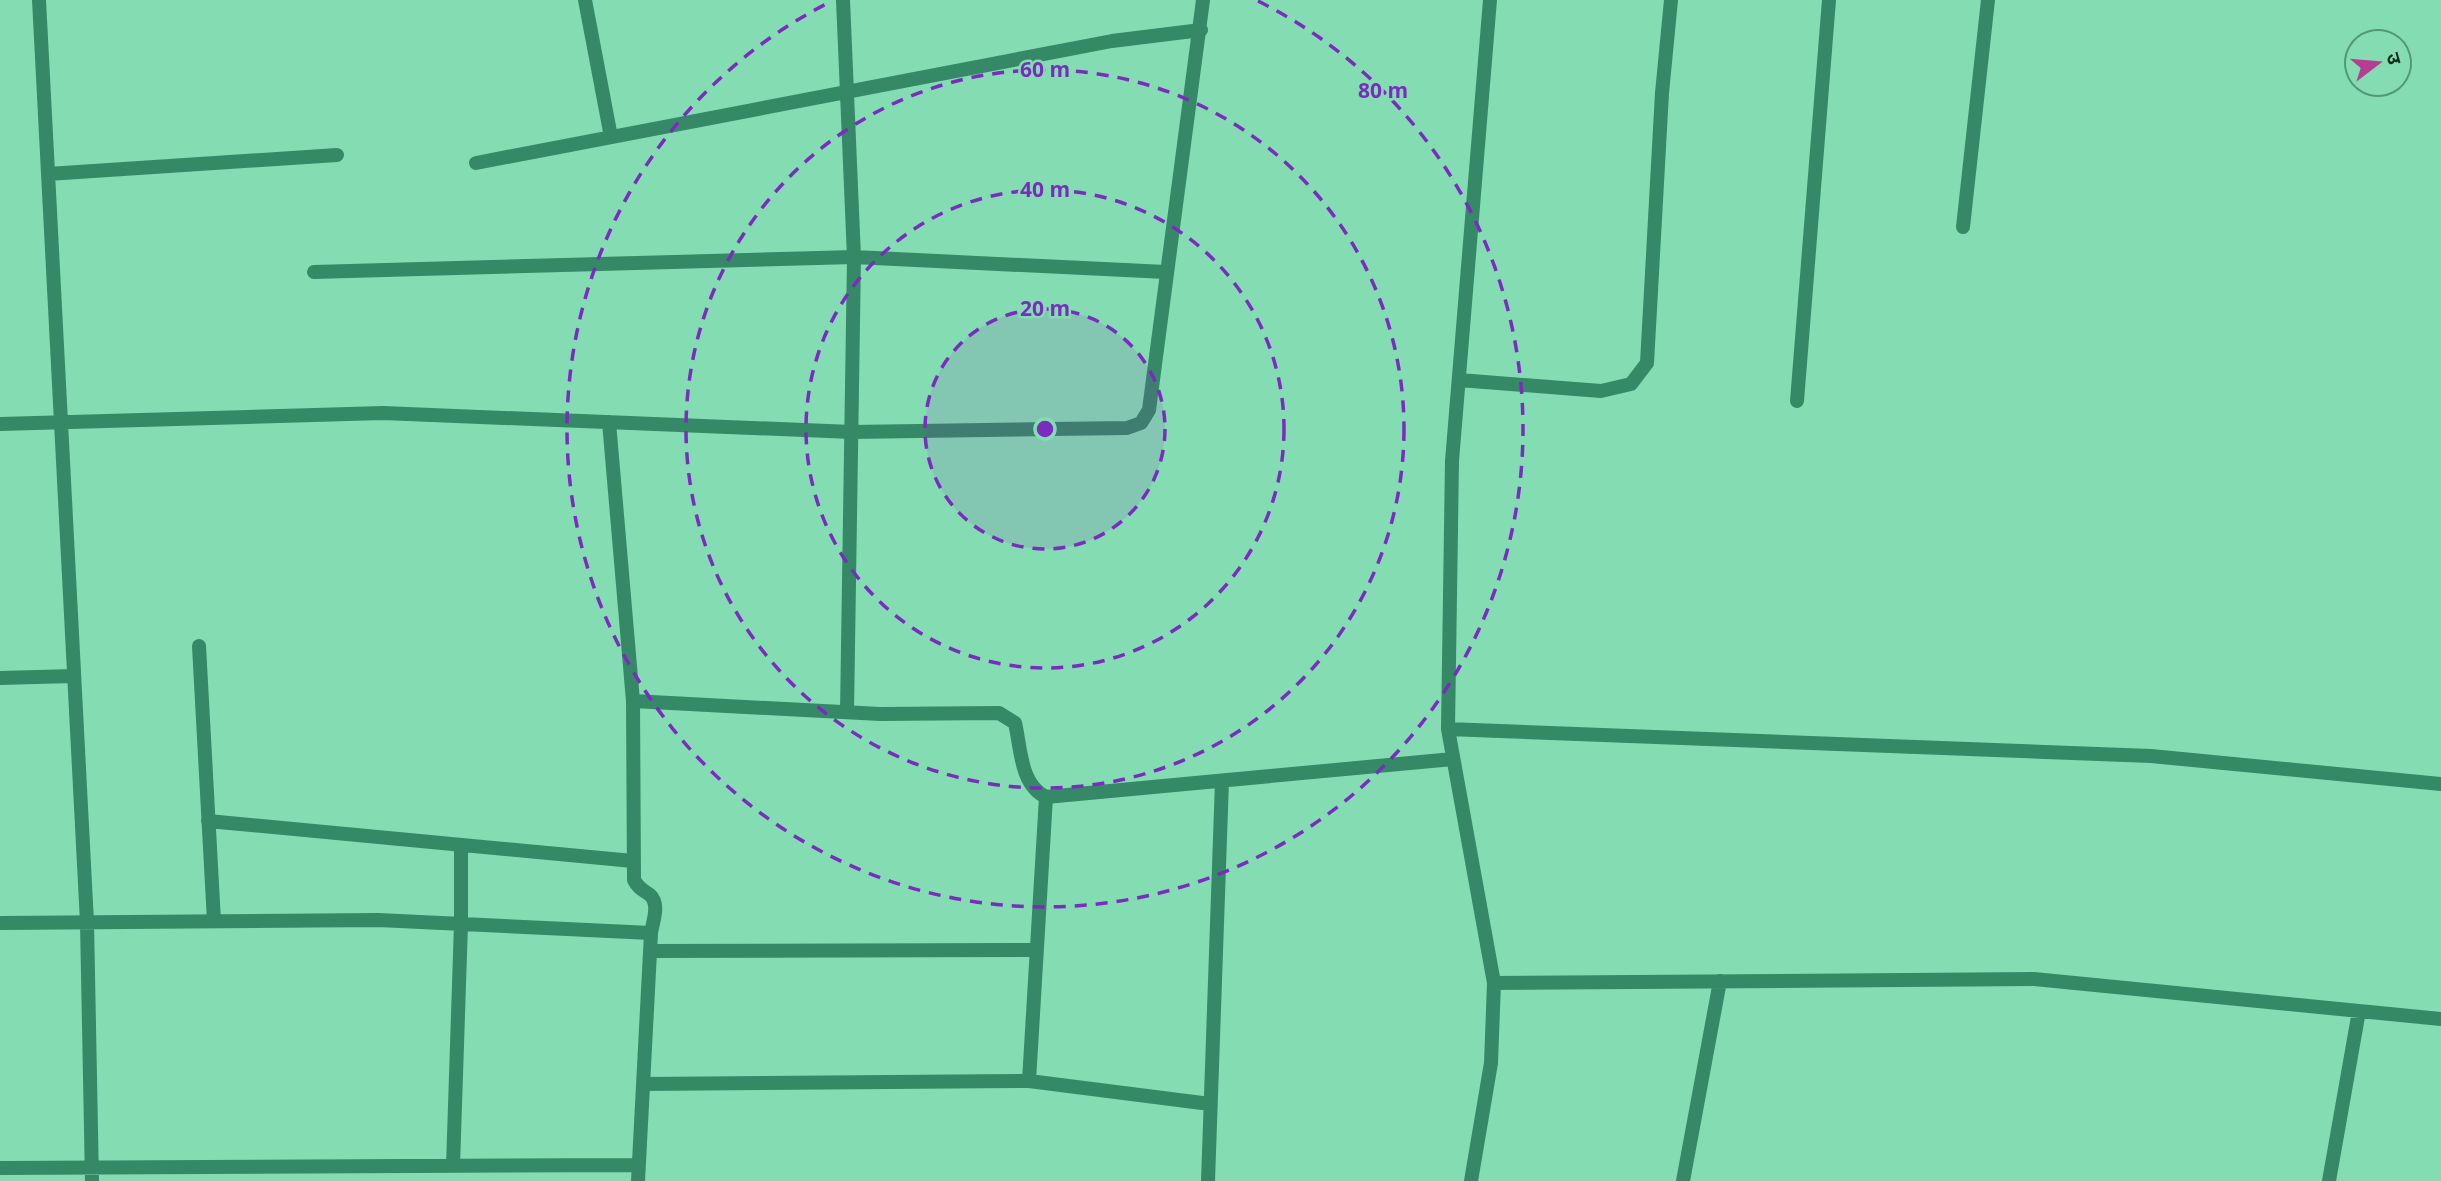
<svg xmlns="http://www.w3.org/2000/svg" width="2441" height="1181" font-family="'Open Sans','Noto Sans Devanagari',sans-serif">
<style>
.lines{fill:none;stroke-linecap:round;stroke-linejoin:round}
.lane{stroke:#368966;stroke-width:14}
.street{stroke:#368966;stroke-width:14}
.ring{fill:none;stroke:#7b2cbf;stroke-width:3.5;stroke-dasharray:12 9}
.centre{fill:#7b2cbf;stroke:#84ddb2;stroke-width:3.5}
.ring-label{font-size:21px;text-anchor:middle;font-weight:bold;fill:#7b2cbf;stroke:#84ddb2;stroke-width:5;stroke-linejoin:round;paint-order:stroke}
</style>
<rect width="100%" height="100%" fill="#84ddb2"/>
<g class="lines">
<path class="lane" d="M 1963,227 L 1988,0"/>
<path class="street" d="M 39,0 L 87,922 L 92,1181
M 585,0 L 611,137
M 843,0 L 854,257 L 847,712
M 476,163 L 1112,41 L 1201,30
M 48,174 L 337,155
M 314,272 L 854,257 L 1166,272
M 1459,380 L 1601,391 L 1631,384 L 1647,363 L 1662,93 L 1671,0
M 1797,401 L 1829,0
M 609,422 L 633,701 L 634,880 C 638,888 643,890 650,895 C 660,904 653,921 651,933 L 638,1181
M 0,424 L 383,413 L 852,432 L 1127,428 L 1141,423 L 1149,410 L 1203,0
M 199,646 L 214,921
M 0,678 L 74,676
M 633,701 L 880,714 L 999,713 L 1015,723 C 1021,748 1020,785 1046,797 L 1453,759
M 1448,729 L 2151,756 L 2441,784
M 208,821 L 633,861
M 0,923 L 378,920 L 651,933
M 651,951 L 1036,950
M 1494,983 L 2034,979 L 2441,1019
M 1029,1081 L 1046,797
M 643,1084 L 1029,1081 L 1210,1104
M 453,1166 L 461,924 L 461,845
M 0,1168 L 639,1165
M 1208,1181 L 1222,781
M 1471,1181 L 1491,1063 L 1494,983 L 1448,729 L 1452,461 L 1490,0
M 1683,1181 L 1720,981
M 2329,1181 L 2359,1011"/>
</g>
<circle cx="1045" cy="429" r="120" fill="#7b2cbf" fill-opacity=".12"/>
<g class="ring">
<circle cx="1045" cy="429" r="120"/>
<circle cx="1045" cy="429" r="239"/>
<circle cx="1045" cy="429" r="359"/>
<path d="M1258 1A478 478 0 1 1 832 1"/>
</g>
<circle cx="1045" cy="429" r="10" class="centre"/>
<g class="ring-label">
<text x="1045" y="77">60 m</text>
<text x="1383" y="98">80 m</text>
<text x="1045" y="197">40 m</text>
<text x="1045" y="316">20 m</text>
</g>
<g transform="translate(2378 63) rotate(74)"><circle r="33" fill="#84ddb2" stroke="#529777" stroke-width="2"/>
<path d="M0-5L12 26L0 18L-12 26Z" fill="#b63d91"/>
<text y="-10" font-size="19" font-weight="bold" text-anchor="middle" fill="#072f1f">उ</text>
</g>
</svg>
